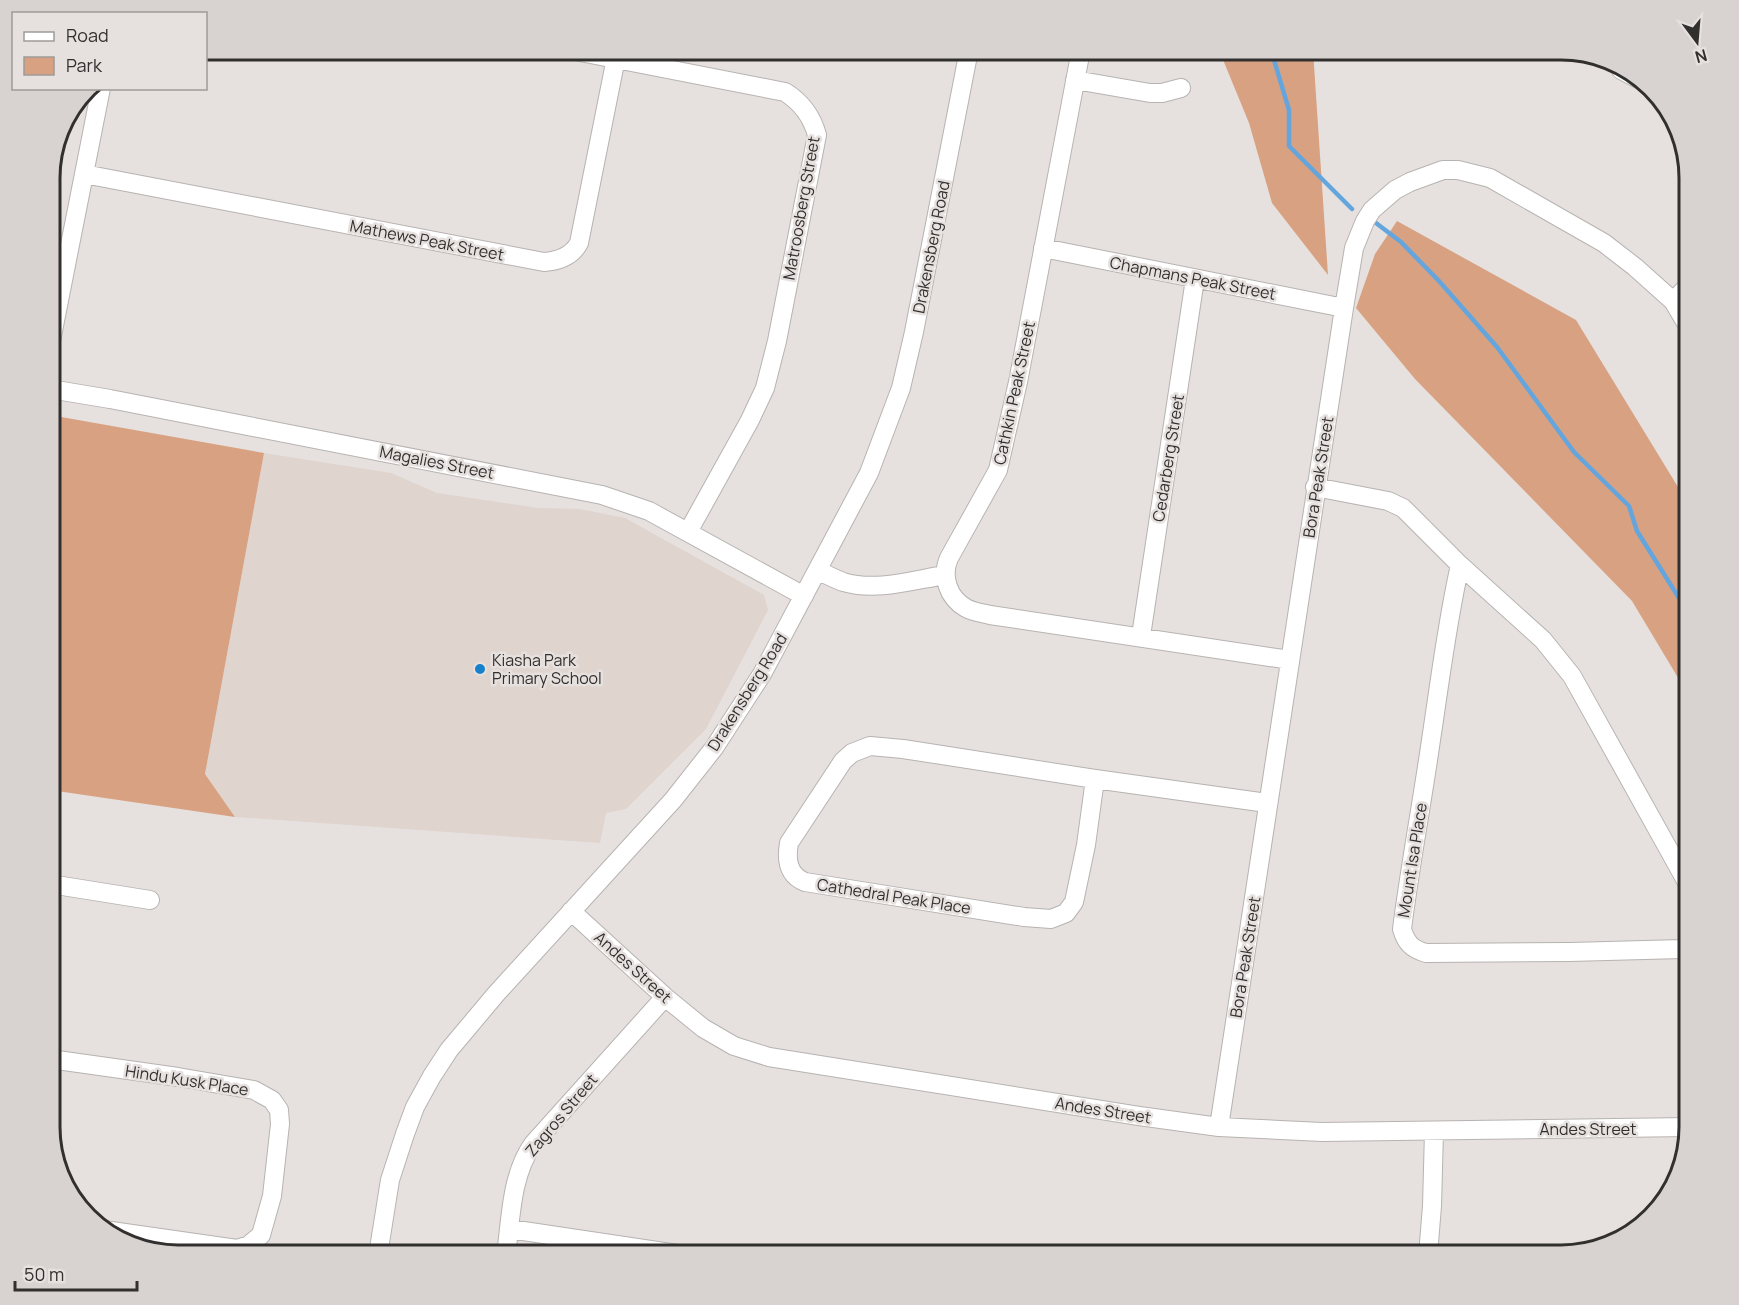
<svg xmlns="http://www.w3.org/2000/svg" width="1739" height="1305" font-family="Manrope,sans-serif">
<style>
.built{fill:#dfd4ce}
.green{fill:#d8a282}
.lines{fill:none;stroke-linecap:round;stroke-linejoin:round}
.stream{stroke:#65a5dd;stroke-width:4.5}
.minor-casing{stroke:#b7b3b1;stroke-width:20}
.minor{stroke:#fff;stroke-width:18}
.poi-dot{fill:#1780cb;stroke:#e6e1df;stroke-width:2}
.labels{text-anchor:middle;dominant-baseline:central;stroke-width:5;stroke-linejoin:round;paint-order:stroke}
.street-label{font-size:16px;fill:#32302f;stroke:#e6e1df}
.poi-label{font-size:16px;fill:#32302f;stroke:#e6e1df;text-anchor:start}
.rim{fill:none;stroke:#32302f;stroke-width:3}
</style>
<rect width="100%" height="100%" fill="#e6e1df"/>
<path class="built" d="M 264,453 L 391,473 L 437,493 L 539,508 L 580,509 L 625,518 L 764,595 L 768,610 L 706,729 L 626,809 L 606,813 L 600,843 L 235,817 L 205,774 Z"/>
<path class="green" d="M 1219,50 L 1313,50 L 1328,275 L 1272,203 L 1249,123 Z
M 1397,221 L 1576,320 L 1689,505 L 1689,696 L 1632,601 L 1415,379 L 1356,308 L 1375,254 Z
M 50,415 L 264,453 L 205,774 L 235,817 L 50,790 Z"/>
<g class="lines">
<path class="stream" d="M 1271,50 L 1289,110 L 1289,146 L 1352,209
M 1376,223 L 1401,242 L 1439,281 L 1497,347 L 1574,452 L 1629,506 L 1637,531 L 1689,614"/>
<g class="minor-casing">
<path id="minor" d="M 570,50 L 785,92 C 801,102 812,117 817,135 L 777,341 L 765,388 L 750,420 L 688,532
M 1081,50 L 1018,382 L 998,470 L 949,558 C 941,576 948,598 966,608 C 973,612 982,613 990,615 L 1290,660
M 1621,70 L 1644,82
M 1075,80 L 1150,93 L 1162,93 L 1181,88
M 84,174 L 544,262 C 558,261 572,256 579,243 L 616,58
M 1043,248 L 1344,308
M 1673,301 L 1689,285
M 50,346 L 101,88
M 50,389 L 110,399 L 602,495 L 649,511 L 804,596
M 1315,487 L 1388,501 L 1403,508 L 1460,565 L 1543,640 L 1572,676 L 1689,886
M 1460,565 C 1447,622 1440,681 1431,740 C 1422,803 1410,866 1402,929 C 1406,943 1412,949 1426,953 L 1570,952 L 1682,949 L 1689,945
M 818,571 C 826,574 835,579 843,582 C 876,592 913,580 945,575
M 1141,636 L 1195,279
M 1095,779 L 1086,845 L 1074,902 L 1066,913 L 1051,919 L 1024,917 L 805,882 C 788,875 786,860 789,843 L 843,761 L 852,753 L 870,746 L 903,749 L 1095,779 L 1267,803
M 50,884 L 150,900
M 571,911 L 665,997 L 703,1028 L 734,1046 L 769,1057 L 1139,1116 L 1219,1127 L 1322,1132 L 1689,1127
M 50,1059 L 178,1077 L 254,1090 L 272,1100 L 279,1110 L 280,1124 L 272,1196 L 261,1235 L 249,1245 L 237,1249 L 104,1230
M 1219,1127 L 1344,308 L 1354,248 L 1365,221 L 1372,210 L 1395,190 L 1410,182 L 1443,170 L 1458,170 L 1490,178 L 1604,243 L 1635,267 L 1673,301 L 1689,328
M 510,1229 L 684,1255
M 378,1255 L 390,1180 L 405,1134 L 415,1107 L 432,1076 L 449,1050 L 496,994 L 673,800 L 714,748 L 762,674 L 869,473 L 901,388 L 914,332 L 969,50
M 506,1255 C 511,1218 511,1175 533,1144 L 665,997
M 1428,1255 L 1432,1206 L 1434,1131"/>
</g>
<use href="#minor" class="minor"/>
</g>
<circle class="poi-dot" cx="480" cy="669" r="6"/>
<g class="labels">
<g class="street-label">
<text transform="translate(801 208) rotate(-80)">Matroosberg Street</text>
<text transform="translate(427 240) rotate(11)">Mathews Peak Street</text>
<text transform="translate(931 247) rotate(-79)">Drakensberg Road</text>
<text transform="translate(1193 278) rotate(11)">Chapmans Peak Street</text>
<text transform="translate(1014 393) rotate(-78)">Cathkin Peak Street</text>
<text transform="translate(1168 458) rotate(-81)">Cedarberg Street</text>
<text transform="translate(437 462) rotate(11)">Magalies Street</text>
<text transform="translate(1318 477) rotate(-81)">Bora Peak Street</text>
<text transform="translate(747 692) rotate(-58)">Drakensberg Road</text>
<text transform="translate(1412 860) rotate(-81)">Mount Isa Place</text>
<text transform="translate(894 896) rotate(9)">Cathedral Peak Place</text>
<text transform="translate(1245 957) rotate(-81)">Bora Peak Street</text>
<text transform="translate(633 967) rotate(42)">Andes Street</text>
<text transform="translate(187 1080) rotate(9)">Hindu Kusk Place</text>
<text transform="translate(1103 1110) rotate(9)">Andes Street</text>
<text transform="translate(561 1115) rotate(-50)">Zagros Street</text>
<text x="1588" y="1129">Andes Street</text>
</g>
<g class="poi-label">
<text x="492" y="660">Kiasha Park<tspan x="492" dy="18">Primary School</tspan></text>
</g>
</g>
<path d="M0 0H1739V1305H0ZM178 60H1561A118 118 0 0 1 1679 178V1127A118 118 0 0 1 1561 1245H178A118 118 0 0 1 60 1127V178A118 118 0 0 1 178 60Z" fill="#d8d3d1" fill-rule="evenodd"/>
<path class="rim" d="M178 60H1561A118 118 0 0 1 1679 178V1127A118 118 0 0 1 1561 1245H178A118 118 0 0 1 60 1127V178A118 118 0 0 1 178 60Z"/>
<rect x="12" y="12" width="195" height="78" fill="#e6e1df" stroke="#9e9a99" stroke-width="1.5"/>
<rect x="24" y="32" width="30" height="9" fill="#ffffff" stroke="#9e9a99" stroke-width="1.5"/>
<text x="66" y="42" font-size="18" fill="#32302f">Road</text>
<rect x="24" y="57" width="30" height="18" fill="#d8a282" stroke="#9e9a99" stroke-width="1.5"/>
<text x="66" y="72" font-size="18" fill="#32302f">Park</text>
<g transform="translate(1697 42) rotate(164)" stroke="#e6e1df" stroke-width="4.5" paint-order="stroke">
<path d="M0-4.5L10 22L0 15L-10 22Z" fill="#32302f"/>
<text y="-9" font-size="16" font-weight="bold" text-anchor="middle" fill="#32302f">N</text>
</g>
<path d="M15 1281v9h122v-9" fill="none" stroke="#32302f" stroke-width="3"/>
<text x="24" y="1281" font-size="18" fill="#32302f" stroke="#e6e1df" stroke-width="4.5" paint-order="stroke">50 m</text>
</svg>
